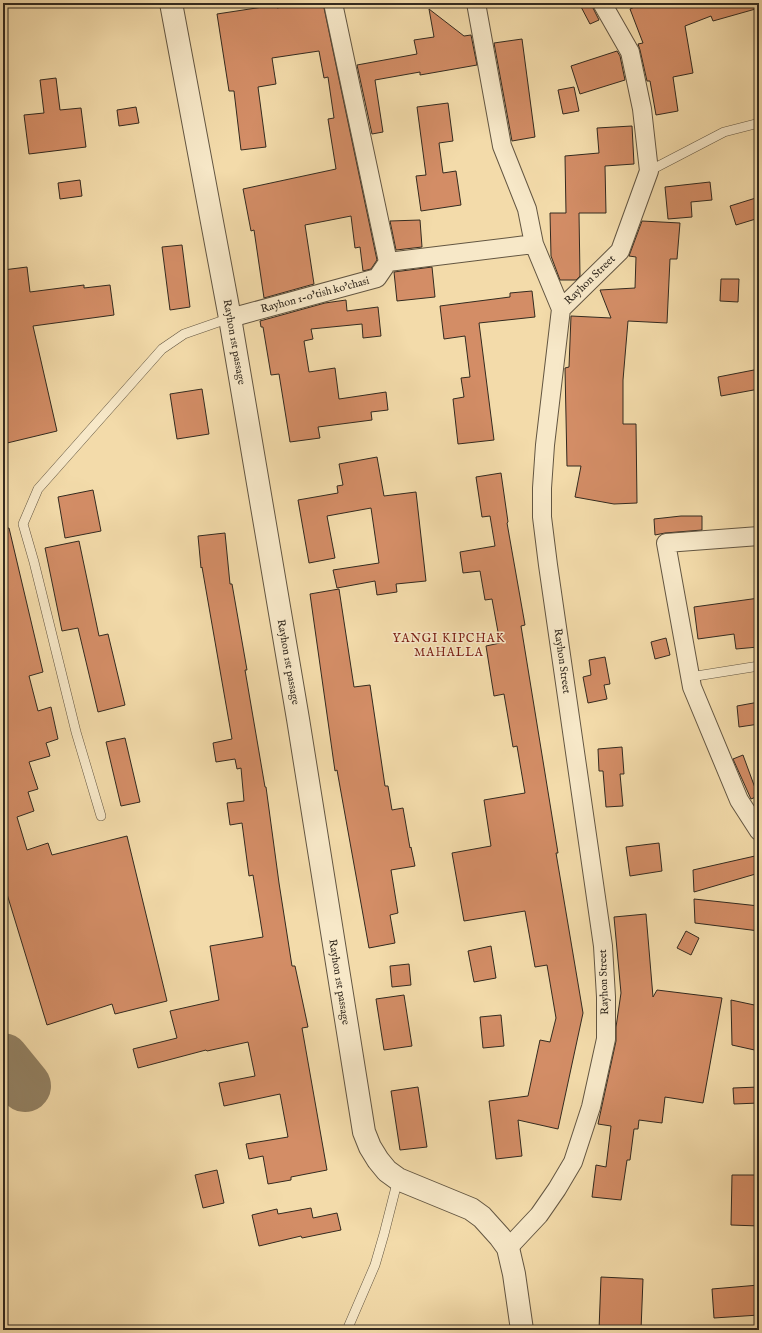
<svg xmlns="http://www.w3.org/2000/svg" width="762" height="1333" font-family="'IM FELL English',serif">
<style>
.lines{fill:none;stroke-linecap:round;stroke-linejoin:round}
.taxiway{stroke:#938264;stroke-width:52}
.building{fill:#d38d66;stroke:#332a1f}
.service-casing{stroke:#635642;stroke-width:10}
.minor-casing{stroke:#635642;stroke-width:20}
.tertiary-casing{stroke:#635642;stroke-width:24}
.service{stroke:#f7e8c8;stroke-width:9}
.minor{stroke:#f7e8c8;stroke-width:18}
.tertiary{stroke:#f7e8c8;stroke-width:22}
.labels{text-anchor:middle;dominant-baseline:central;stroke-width:3;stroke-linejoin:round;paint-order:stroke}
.street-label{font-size:11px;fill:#332a1f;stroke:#f7e8c8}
.neighbourhood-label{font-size:12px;letter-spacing:1px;fill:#7a1f14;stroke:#f7e8c8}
</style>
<rect width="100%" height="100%" fill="#f3dbaa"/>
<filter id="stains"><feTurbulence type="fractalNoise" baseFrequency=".005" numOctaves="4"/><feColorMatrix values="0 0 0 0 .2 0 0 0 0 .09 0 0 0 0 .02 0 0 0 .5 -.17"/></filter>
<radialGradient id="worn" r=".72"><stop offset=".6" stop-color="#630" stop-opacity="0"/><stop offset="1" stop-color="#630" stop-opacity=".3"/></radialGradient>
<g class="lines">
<path class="taxiway" d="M 3,1059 L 25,1086"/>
</g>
<path class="building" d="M 301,3 L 323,3 L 377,260 L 371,269 L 363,271 L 360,247 L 355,248 L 351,216 L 305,225 L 314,284 L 264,298 L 254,230 L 251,231 L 243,189 L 336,169 L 328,119 L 334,118 L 328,77 L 324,78 L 319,51 L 272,58 L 276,84 L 258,87 L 266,147 L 241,150 L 234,91 L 229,91 L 217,14 L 276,5 L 277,8 Z
M 579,3 L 592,3 L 593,8 L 599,20 L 590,24 Z
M 644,3 L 759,3 L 759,8 L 713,21 L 711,16 L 685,26 L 693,73 L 673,77 L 678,111 L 656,115 L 650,81 L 647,81 L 640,50 L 638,44 L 643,43 L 630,9 Z
M 429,9 L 464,36 L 471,35 L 477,65 L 420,75 L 420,72 L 375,80 L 383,132 L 372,134 L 357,65 L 417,54 L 414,40 L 434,37 Z
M 522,39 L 535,137 L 512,141 L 494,43 Z
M 617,51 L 620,56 L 625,80 L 580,94 L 571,66 Z
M 56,78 L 60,110 L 81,108 L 86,147 L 29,154 L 24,115 L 44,113 L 40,80 Z
M 574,87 L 579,111 L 563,114 L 558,90 Z
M 448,103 L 453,141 L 439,143 L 443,173 L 456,171 L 461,205 L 421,211 L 416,176 L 426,175 L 417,107 Z
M 136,107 L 139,123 L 119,126 L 117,110 Z
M 632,126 L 634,164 L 605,166 L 606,213 L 579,213 L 580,276 L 576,280 L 560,280 L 551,256 L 550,213 L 566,213 L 565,156 L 599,153 L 597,128 Z
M 80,180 L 82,196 L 60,199 L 58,183 Z
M 710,182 L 712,200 L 691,202 L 692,217 L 668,219 L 665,187 Z
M 759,197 L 759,218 L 736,225 L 730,206 Z
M 420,220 L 422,247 L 396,250 L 390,221 Z
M 642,221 L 680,223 L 677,259 L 670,259 L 667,323 L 628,321 L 623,380 L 623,424 L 636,424 L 637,503 L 614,504 L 575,497 L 581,466 L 567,466 L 565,368 L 569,367 L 571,316 L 611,318 L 600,290 L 635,288 L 636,257 L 629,256 Z
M 182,245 L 190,307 L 170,310 L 162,247 Z
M 27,267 L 30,292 L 84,285 L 84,288 L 110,285 L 114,315 L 33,326 L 57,431 L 3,444 L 3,270 Z
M 432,267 L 435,297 L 397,301 L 394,272 Z
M 721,279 L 739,279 L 738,302 L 720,301 Z
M 532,291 L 535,317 L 479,323 L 494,440 L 458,444 L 453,399 L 464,397 L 461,378 L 470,377 L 465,336 L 444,339 L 440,306 L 510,297 L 510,293 Z
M 346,300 L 347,311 L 378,307 L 381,336 L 363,338 L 362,324 L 311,329 L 313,339 L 304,341 L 309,372 L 335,368 L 339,399 L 386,392 L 388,410 L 371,412 L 372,420 L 318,427 L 320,438 L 290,442 L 279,374 L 271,375 L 263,327 L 261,327 L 260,321 L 325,303 Z
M 759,369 L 759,389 L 721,396 L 718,377 Z
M 202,389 L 209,434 L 177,439 L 170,394 Z
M 377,457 L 384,496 L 416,492 L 426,581 L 396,584 L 397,592 L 377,595 L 375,581 L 337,588 L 333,570 L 379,563 L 371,508 L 327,516 L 335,558 L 309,563 L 298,500 L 338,493 L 337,486 L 343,485 L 339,464 Z
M 501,473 L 508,522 L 507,523 L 525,625 L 521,626 L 558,853 L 556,853 L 583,1013 L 558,1129 L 518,1120 L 522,1156 L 496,1159 L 489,1101 L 528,1096 L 540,1040 L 550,1042 L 556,1018 L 547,965 L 535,967 L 525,911 L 464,921 L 452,853 L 491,846 L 484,800 L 525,793 L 517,746 L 513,747 L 504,694 L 494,696 L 486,646 L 500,643 L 492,599 L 485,600 L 480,571 L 463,573 L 460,552 L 495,546 L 490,516 L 482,517 L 476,477 Z
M 93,490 L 101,531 L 65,538 L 58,497 Z
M 681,516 L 702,516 L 702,530 L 665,533 L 655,535 L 654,519 Z
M 9,528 L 43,672 L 29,676 L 38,711 L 51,707 L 58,739 L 46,743 L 50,756 L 29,762 L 38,789 L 28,792 L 34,811 L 17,817 L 27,850 L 48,843 L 52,855 L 127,836 L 167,1001 L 115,1014 L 112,1004 L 47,1025 L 3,881 L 3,529 Z
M 225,533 L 230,584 L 232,584 L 247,670 L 245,670 L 265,787 L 266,787 L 279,883 L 292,966 L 295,966 L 308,1027 L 302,1028 L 327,1170 L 291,1177 L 291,1180 L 268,1184 L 263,1156 L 249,1159 L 246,1144 L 288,1137 L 280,1094 L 224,1106 L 219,1083 L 255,1076 L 248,1042 L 207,1051 L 206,1050 L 138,1068 L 133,1049 L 177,1038 L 170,1011 L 219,1000 L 210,946 L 263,937 L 253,875 L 249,876 L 242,823 L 230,825 L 227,803 L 244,801 L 241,768 L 237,769 L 235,759 L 216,762 L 213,743 L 232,739 L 202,567 L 201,568 L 198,536 Z
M 79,541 L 99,636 L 108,634 L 125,705 L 98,712 L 78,628 L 62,631 L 45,548 Z
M 339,589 L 354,687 L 370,685 L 385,786 L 388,786 L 392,810 L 403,808 L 410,848 L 411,847 L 415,866 L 391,870 L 398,913 L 390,915 L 395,943 L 369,948 L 337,770 L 335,771 L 310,594 Z
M 759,598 L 759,634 L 757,635 L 758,647 L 736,649 L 734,634 L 698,639 L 694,607 Z
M 666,638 L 670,655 L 655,659 L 651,642 Z
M 605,657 L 610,684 L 604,685 L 607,699 L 588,703 L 583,677 L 591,675 L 589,660 Z
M 759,702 L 759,724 L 739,727 L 737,706 Z
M 125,738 L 140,802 L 121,806 L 106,742 Z
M 622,747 L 624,774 L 620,774 L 623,806 L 606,807 L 603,771 L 599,771 L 598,749 Z
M 743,755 L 758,796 L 751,799 L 733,759 Z
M 659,843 L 662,871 L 630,876 L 626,847 Z
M 755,856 L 759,862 L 759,873 L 694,892 L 693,870 Z
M 694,899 L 759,906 L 759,931 L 695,923 Z
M 646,914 L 653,997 L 657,990 L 722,998 L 703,1103 L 665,1097 L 662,1123 L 639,1120 L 638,1129 L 634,1129 L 630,1160 L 627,1160 L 621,1200 L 592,1197 L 596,1165 L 606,1167 L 611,1126 L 598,1124 L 616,1041 L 616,1027 L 621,993 L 614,917 Z
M 686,931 L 699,938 L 691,955 L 677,948 Z
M 491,946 L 496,978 L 474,982 L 468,951 Z
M 409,964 L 411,985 L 392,987 L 390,966 Z
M 404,995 L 412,1046 L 384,1050 L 376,999 Z
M 731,1000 L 759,1006 L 759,1051 L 732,1045 Z
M 501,1015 L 504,1046 L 483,1048 L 480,1017 Z
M 418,1087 L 427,1147 L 400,1150 L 391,1091 Z
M 759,1087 L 759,1103 L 734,1104 L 733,1088 Z
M 217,1170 L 224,1203 L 203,1208 L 195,1175 Z
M 732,1175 L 759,1175 L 759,1226 L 731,1225 Z
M 311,1208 L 313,1218 L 337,1213 L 341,1230 L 302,1238 L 301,1236 L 259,1246 L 252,1215 L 277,1209 L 278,1214 Z
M 601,1277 L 643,1279 L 641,1330 L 599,1330 Z
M 759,1285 L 759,1315 L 714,1318 L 712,1289 Z"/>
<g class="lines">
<g class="service-casing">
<path id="service" d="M 649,171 L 724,132 L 759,123
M 690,677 L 759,666
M 101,816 L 76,732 L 34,562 L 23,524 L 38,489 L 162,349 L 184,334 L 230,318
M 347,1330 L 375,1265 L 384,1234 L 398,1179"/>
</g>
<g class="minor-casing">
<path id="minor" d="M 333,3 L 388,262
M 476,3 L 502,146 L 527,209 L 534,244 L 561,309
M 230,318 L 377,278 L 388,262 L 534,244
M 759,536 L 666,543 L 692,687 L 739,800 L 759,831
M 508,1248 L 539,1215 L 557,1189 L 573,1162 L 591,1107 L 606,1039 L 606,997 L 603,946 L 548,565 L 542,517 L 542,488 L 545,445 L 561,309 L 620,251 L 649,171 L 642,109 L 630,52 L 602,3"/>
</g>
<g class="tertiary-casing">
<path id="tertiary" d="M 171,3 L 230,318 L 298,719 L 364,1132 L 370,1147 L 378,1160 L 387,1171 L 398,1179 L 471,1209 L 482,1217 L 500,1237 L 508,1248 L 514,1274 L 522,1330"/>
</g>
<use href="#service" class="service"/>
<use href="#minor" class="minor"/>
<use href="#tertiary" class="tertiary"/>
</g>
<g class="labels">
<g class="street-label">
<text transform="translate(590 280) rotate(-44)">Rayhon Street</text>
<text transform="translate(315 295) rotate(-15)">Rayhon 1-o'tish ko'chasi</text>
<text transform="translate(234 342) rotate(80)">Rayhon 1st passage</text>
<text transform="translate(562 661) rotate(82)">Rayhon Street</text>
<text transform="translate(288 662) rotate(80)">Rayhon 1st passage</text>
<text transform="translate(339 982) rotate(81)">Rayhon 1st passage</text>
<text transform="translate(604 982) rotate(-92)">Rayhon Street</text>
</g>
<g class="neighbourhood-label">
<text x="449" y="638">YANGI KIPCHAK<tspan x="449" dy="14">MAHALLA</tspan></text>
</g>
</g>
<rect width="762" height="1333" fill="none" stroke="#f3dbaa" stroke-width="16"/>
<rect x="4" y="4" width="754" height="1325" fill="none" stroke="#332a1f" stroke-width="2"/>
<rect x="8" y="8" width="746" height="1317" fill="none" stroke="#332a1f"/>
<rect width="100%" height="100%" filter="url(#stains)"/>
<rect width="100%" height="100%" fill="url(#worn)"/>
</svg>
